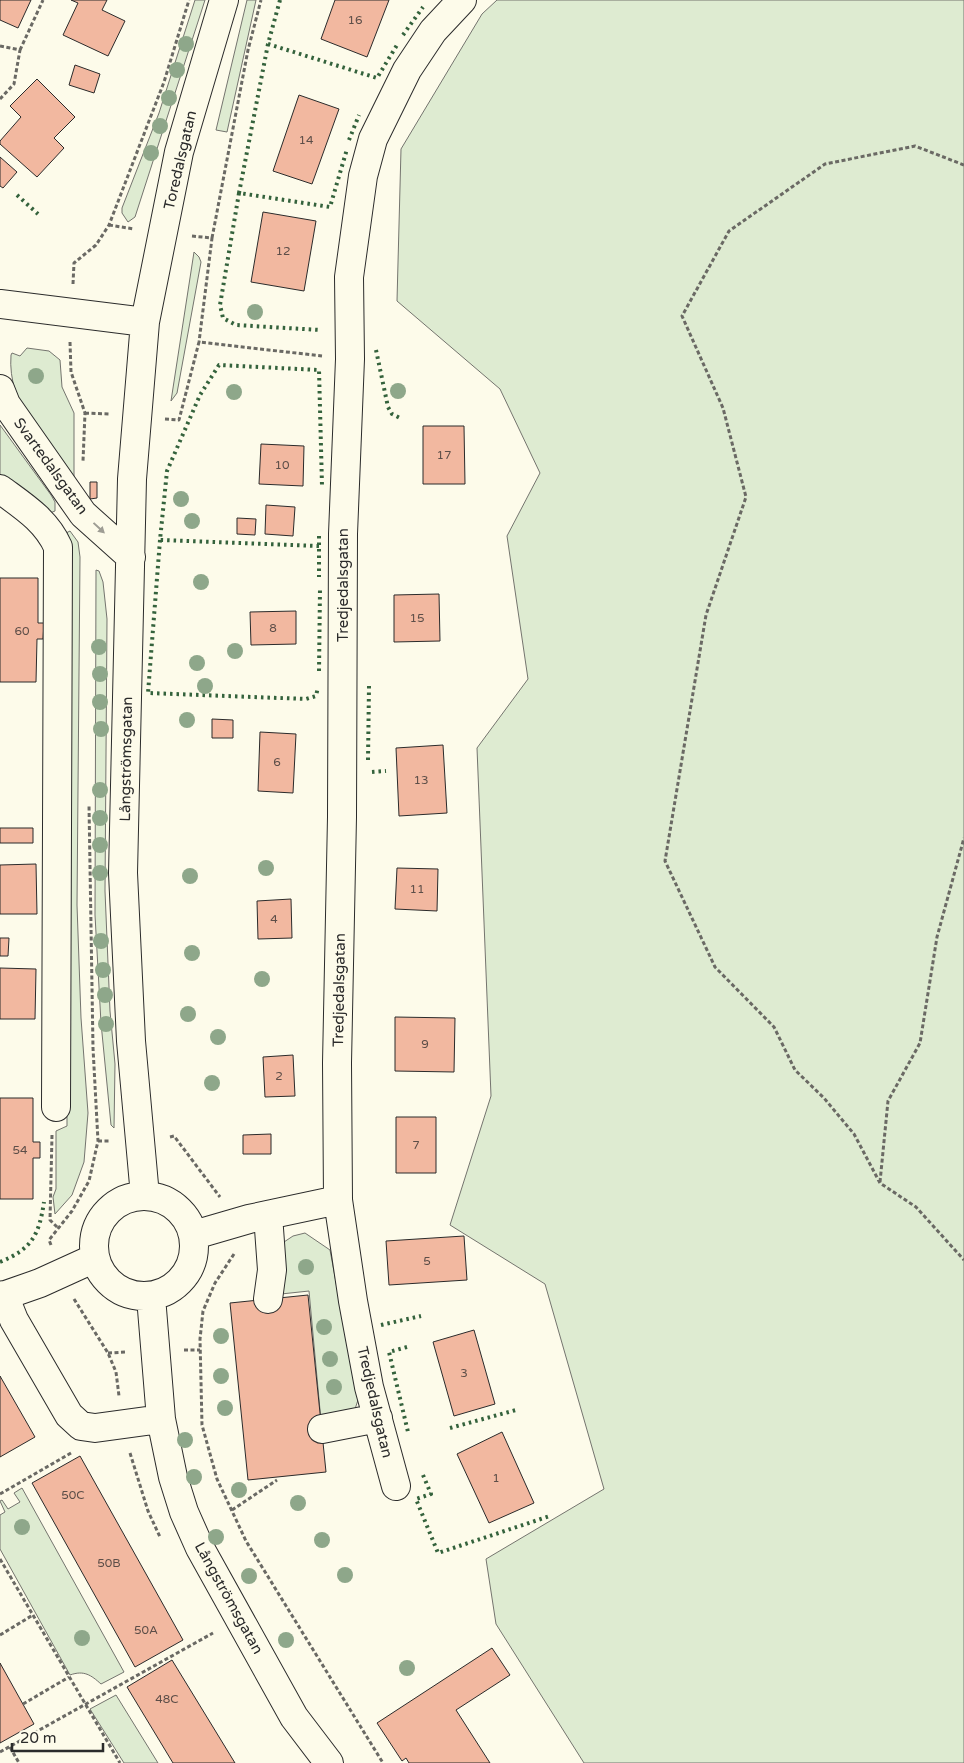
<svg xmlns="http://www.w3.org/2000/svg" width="964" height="1763" font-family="'Varela Round',sans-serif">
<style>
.green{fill:#deebd1;stroke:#74746e}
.building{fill:#f2b8a0;stroke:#2b2b2b}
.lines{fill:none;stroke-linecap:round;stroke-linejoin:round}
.minor-casing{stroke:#2b2b2b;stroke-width:30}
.path{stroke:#6a6964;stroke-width:3;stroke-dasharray:4 2.5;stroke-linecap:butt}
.minor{stroke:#fdfbea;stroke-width:28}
.hedge{stroke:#34623c;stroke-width:4;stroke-dasharray:2.5 4;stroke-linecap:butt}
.tree{fill:#8ea78a}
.oneway{fill:#9e9d94}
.labels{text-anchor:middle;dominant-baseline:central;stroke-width:4;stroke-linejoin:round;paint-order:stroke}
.number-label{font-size:12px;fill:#5d4e48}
.street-label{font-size:15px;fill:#2b2b2b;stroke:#fdfbea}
</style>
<rect width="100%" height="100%" fill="#fdfbea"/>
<path class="green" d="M 195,0 L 205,0 L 135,217 L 128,222 L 122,213 L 122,208 L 159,113 Z
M 247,0 L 256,0 L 227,132 L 216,130 Z
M 497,0 L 964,0 L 964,1763 L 584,1763 L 496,1624 L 486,1559 L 604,1489 L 545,1284 L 450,1225 L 491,1096 L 477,748 L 528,679 L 507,536 L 540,473 L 500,389 L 397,301 L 401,149 L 482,14 Z
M 194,252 L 199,257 L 201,262 L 177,393 L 171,401 Z
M 27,348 L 49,351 L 60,360 L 62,387 L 74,413 L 74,484 C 46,446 7,405 11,355 L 12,353 L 20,356 Z
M 0,425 L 51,495 L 55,502 L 55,511 L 50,513 L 0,477 Z
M 70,531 L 78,542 L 80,557 L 77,905 L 81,1018 L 88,1113 L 84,1162 L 72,1195 L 55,1214 L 53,1197 L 56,1189 L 56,1131 L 67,1126 L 66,533 Z
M 96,570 L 99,571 L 103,582 L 107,619 L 105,891 L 110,1011 L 115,1064 L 114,1128 L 111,1125 L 101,1023 L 95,915 Z
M 305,1233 L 330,1250 L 358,1400 L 355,1409 L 321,1421 L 309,1291 L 281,1294 L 284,1242 L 293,1236 Z
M 22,1488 L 124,1672 L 101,1684 C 91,1675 84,1670 70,1675 L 0,1549 L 0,1515 L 5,1512 L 0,1501 L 2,1500 L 8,1509 L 20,1502 L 14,1493 Z
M 116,1695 L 158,1763 L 124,1763 L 90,1709 Z"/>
<path class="building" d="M 0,0 L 31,0 L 18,28 L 0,20 Z
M 71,0 L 107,0 L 102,10 L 125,21 L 108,56 L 63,35 L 78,3 Z
M 335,0 L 389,0 L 367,57 L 321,39 Z
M 75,65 L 100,74 L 94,93 L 69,85 Z
M 37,79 L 75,117 L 54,138 L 64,148 L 37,177 L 0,144 L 0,141 L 21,117 L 10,106 Z
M 299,95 L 339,109 L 312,184 L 273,171 Z
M 0,157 L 17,172 L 3,188 L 0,186 Z
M 263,212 L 316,221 L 304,291 L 251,282 Z
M 423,426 L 464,426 L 465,484 L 423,484 Z
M 261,444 L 304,446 L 303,486 L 259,484 Z
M 90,482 L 97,482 L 97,498 L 90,499 Z
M 266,505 L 295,507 L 293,536 L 265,534 Z
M 237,518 L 256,519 L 255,535 L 237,534 Z
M 0,578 L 38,578 L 38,623 L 44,623 L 43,639 L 37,639 L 36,682 L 0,682 Z
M 439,594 L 440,641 L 394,642 L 394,595 Z
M 296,611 L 296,644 L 251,645 L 250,612 Z
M 212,719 L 233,720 L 233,738 L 212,738 Z
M 260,732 L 296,734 L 293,793 L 258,791 Z
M 443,745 L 447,813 L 399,816 L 396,748 Z
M 0,828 L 33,828 L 33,843 L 0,843 Z
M 36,864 L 37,914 L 0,914 L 0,865 Z
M 397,868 L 438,869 L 437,911 L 395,909 Z
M 291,899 L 292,938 L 258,939 L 257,901 Z
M 0,938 L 9,938 L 8,956 L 0,956 Z
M 0,968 L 36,969 L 35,1019 L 0,1019 Z
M 395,1017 L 455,1018 L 454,1072 L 395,1071 Z
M 293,1055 L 295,1096 L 265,1097 L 263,1057 Z
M 0,1098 L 33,1098 L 33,1142 L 40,1142 L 40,1158 L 33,1158 L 33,1199 L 0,1199 Z
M 396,1117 L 436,1117 L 436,1173 L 396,1173 Z
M 271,1134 L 271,1154 L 243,1154 L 243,1135 Z
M 464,1236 L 467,1280 L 389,1285 L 386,1241 Z
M 308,1295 L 326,1472 L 248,1480 L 230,1303 Z
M 474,1330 L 495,1404 L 454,1416 L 433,1342 Z
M 0,1376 L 35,1437 L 0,1457 Z
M 502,1432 L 534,1503 L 489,1523 L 457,1454 Z
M 80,1456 L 183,1640 L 135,1667 L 32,1483 Z
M 492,1648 L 510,1675 L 456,1710 L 490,1763 L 409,1763 L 406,1758 L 402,1761 L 377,1723 Z
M 172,1660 L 235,1763 L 173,1763 L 127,1687 Z
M 0,1663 L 34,1724 L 0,1743 Z"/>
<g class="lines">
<g class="minor-casing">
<path id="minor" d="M 0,304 L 145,322
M 0,389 L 6,404 L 83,514 L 131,557
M 0,489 C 23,506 46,520 58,547 L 56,1107
M94 1246a50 50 0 1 1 100 0a50 50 0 1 1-100 0Z
M 145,1196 L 131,1041 L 123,873 L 132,479 L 145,322 L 179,152 L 224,0
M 268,1215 L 272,1270 L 268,1299
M 194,1235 L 249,1219 L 338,1200
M 4,1295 L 14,1320 L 69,1415 L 81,1426 L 95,1428 L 161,1419
M 0,1297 L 40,1283 L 95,1258
M 151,1297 L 161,1419 L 173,1477 L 184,1512 L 200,1548 L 294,1717 L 329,1763
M 322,1429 L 378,1418
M 396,1486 L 369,1387 L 353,1301 L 338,1200 L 337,1063 L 342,817 L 343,534 L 350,359 L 349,277 L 363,176 L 373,139 L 407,70 L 433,31 L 462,0"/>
</g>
<path class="path" d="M 0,46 L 20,50 L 14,84 L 0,99
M 20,50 L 43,0
M 964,165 L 915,146 L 825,164 L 729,231 L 682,316 L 723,408 L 746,497 L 706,615 L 665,861 L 715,967 L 774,1027 L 795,1070 L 824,1098 L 854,1134 L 880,1183 L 916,1207 L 964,1260
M 109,225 L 134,229
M 192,236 L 212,238 L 199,342
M 212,238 L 248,50 L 261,0
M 73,284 L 74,263 L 96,245 L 109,225 L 164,82 L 189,0
M 70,342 L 71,372 L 85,413 L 83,461
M 85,413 L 109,414
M 165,419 L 179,420 L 199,342 L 322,356
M 52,1135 L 50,1220 L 58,1228
M 170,1137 L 174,1136 L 220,1197
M 98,1141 L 111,1141
M 880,1182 L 888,1101 L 920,1043 L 937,937 L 964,838
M 51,1245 L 49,1240 L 72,1211 L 89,1181 L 98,1141 L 93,1048 L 89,805
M 234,1254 L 215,1283 L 203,1311 L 200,1339 L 202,1425 L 217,1479 L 246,1541 L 383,1763
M 74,1299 L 108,1353 L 116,1372 L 119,1396
M 184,1350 L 200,1350
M 108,1353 L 127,1352
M 130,1453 L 148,1511 L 160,1537
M 0,1494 L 71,1453
M 232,1510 L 277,1480
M 0,1559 L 120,1763
M 0,1635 L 33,1615
M 23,1704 L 69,1677
M 10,1747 L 19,1763
M 0,1752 L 213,1633"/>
<use href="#minor" class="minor"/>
<path class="hedge" d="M 280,0 L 268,44 L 377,78 L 397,45
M 403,35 L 423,7
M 268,44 L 239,193 L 330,207 L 347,149
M 349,140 L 359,115
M 239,193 L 220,305 L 223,318 L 236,325 L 320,330
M 17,195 L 38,214
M 376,350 L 388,407 L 392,414 L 400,418
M 319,536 L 319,577
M 160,540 L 148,693 L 306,699 L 316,696 L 318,687
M 319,546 L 160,540 L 167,471 L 200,395 L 219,365 L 319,370 L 322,486
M 319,671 L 320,589
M 368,760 L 369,686
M 372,772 L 386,771
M 0,1262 C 32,1249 39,1235 44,1202
M 381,1325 L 421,1316
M 407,1347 L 389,1352 L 408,1432
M 450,1428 L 516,1410
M 423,1475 L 431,1494 L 416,1499 L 438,1553 L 550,1516"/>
</g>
<g class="tree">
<circle cx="186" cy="44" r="8"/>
<circle cx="177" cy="70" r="8"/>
<circle cx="169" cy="98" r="8"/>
<circle cx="160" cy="126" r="8"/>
<circle cx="151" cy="153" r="8"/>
<circle cx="255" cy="312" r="8"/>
<circle cx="36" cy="376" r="8"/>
<circle cx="398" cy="391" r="8"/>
<circle cx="234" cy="392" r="8"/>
<circle cx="181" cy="499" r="8"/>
<circle cx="192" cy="521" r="8"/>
<circle cx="201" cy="582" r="8"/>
<circle cx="99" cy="647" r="8"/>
<circle cx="235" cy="651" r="8"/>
<circle cx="197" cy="663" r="8"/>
<circle cx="100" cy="674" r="8"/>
<circle cx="205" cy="686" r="8"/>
<circle cx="100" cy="702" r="8"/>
<circle cx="187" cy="720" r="8"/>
<circle cx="101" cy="729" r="8"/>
<circle cx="100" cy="790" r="8"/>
<circle cx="100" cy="818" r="8"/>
<circle cx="100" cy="845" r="8"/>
<circle cx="266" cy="868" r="8"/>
<circle cx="100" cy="873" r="8"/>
<circle cx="190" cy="876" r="8"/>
<circle cx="101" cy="941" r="8"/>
<circle cx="192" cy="953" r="8"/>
<circle cx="103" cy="970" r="8"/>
<circle cx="262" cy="979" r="8"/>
<circle cx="105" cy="995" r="8"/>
<circle cx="188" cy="1014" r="8"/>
<circle cx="106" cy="1024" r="8"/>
<circle cx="218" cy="1037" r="8"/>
<circle cx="212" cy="1083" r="8"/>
<circle cx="306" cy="1267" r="8"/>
<circle cx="324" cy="1327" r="8"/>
<circle cx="221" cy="1336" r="8"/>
<circle cx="330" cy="1359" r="8"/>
<circle cx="221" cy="1376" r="8"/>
<circle cx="334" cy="1387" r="8"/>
<circle cx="225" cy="1408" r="8"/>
<circle cx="185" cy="1440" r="8"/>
<circle cx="194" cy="1477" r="8"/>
<circle cx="239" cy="1490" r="8"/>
<circle cx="298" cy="1503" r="8"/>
<circle cx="22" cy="1527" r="8"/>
<circle cx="216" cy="1537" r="8"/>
<circle cx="322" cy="1540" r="8"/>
<circle cx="345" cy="1575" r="8"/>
<circle cx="249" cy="1576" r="8"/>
<circle cx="82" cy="1638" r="8"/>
<circle cx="286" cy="1640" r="8"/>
<circle cx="407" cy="1668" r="8"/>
</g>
<defs><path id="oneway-solid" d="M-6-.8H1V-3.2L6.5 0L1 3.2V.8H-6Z" transform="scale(1.25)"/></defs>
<use class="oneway" href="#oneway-solid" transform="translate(99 528) rotate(43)"/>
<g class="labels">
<g class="number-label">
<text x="355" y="20">16</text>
<text x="306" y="140">14</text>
<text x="283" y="251">12</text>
<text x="444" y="455">17</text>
<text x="282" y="465">10</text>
<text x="417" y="618">15</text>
<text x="273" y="628">8</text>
<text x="22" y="631">60</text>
<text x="277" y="762">6</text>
<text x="421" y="780">13</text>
<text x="417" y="889">11</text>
<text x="274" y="919">4</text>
<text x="425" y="1044">9</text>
<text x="279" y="1076">2</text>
<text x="416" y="1145">7</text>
<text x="20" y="1150">54</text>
<text x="427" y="1261">5</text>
<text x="464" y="1373">3</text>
<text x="496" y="1478">1</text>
<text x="73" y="1495">50C</text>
<text x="109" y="1563">50B</text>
<text x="146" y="1630">50A</text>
<text x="167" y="1699">48C</text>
</g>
<g class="street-label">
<text transform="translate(180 160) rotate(-77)">Toredalsgatan</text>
<text transform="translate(51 466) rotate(54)">Svartedalsgatan</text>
<text transform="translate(343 585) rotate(-90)">Tredjedalsgatan</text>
<text transform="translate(126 759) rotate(-89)">Långströmsgatan</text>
<text transform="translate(339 990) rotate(-89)">Tredjedalsgatan</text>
<text transform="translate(375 1402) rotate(77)">Tredjedalsgatan</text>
<text transform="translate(229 1598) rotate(61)">Långströmsgatan</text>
</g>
</g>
<path d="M12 1743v8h91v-8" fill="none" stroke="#2b2b2b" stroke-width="2.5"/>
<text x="20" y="1743" font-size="15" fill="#2b2b2b" stroke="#fdfbea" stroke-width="4" paint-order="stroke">20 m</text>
</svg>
